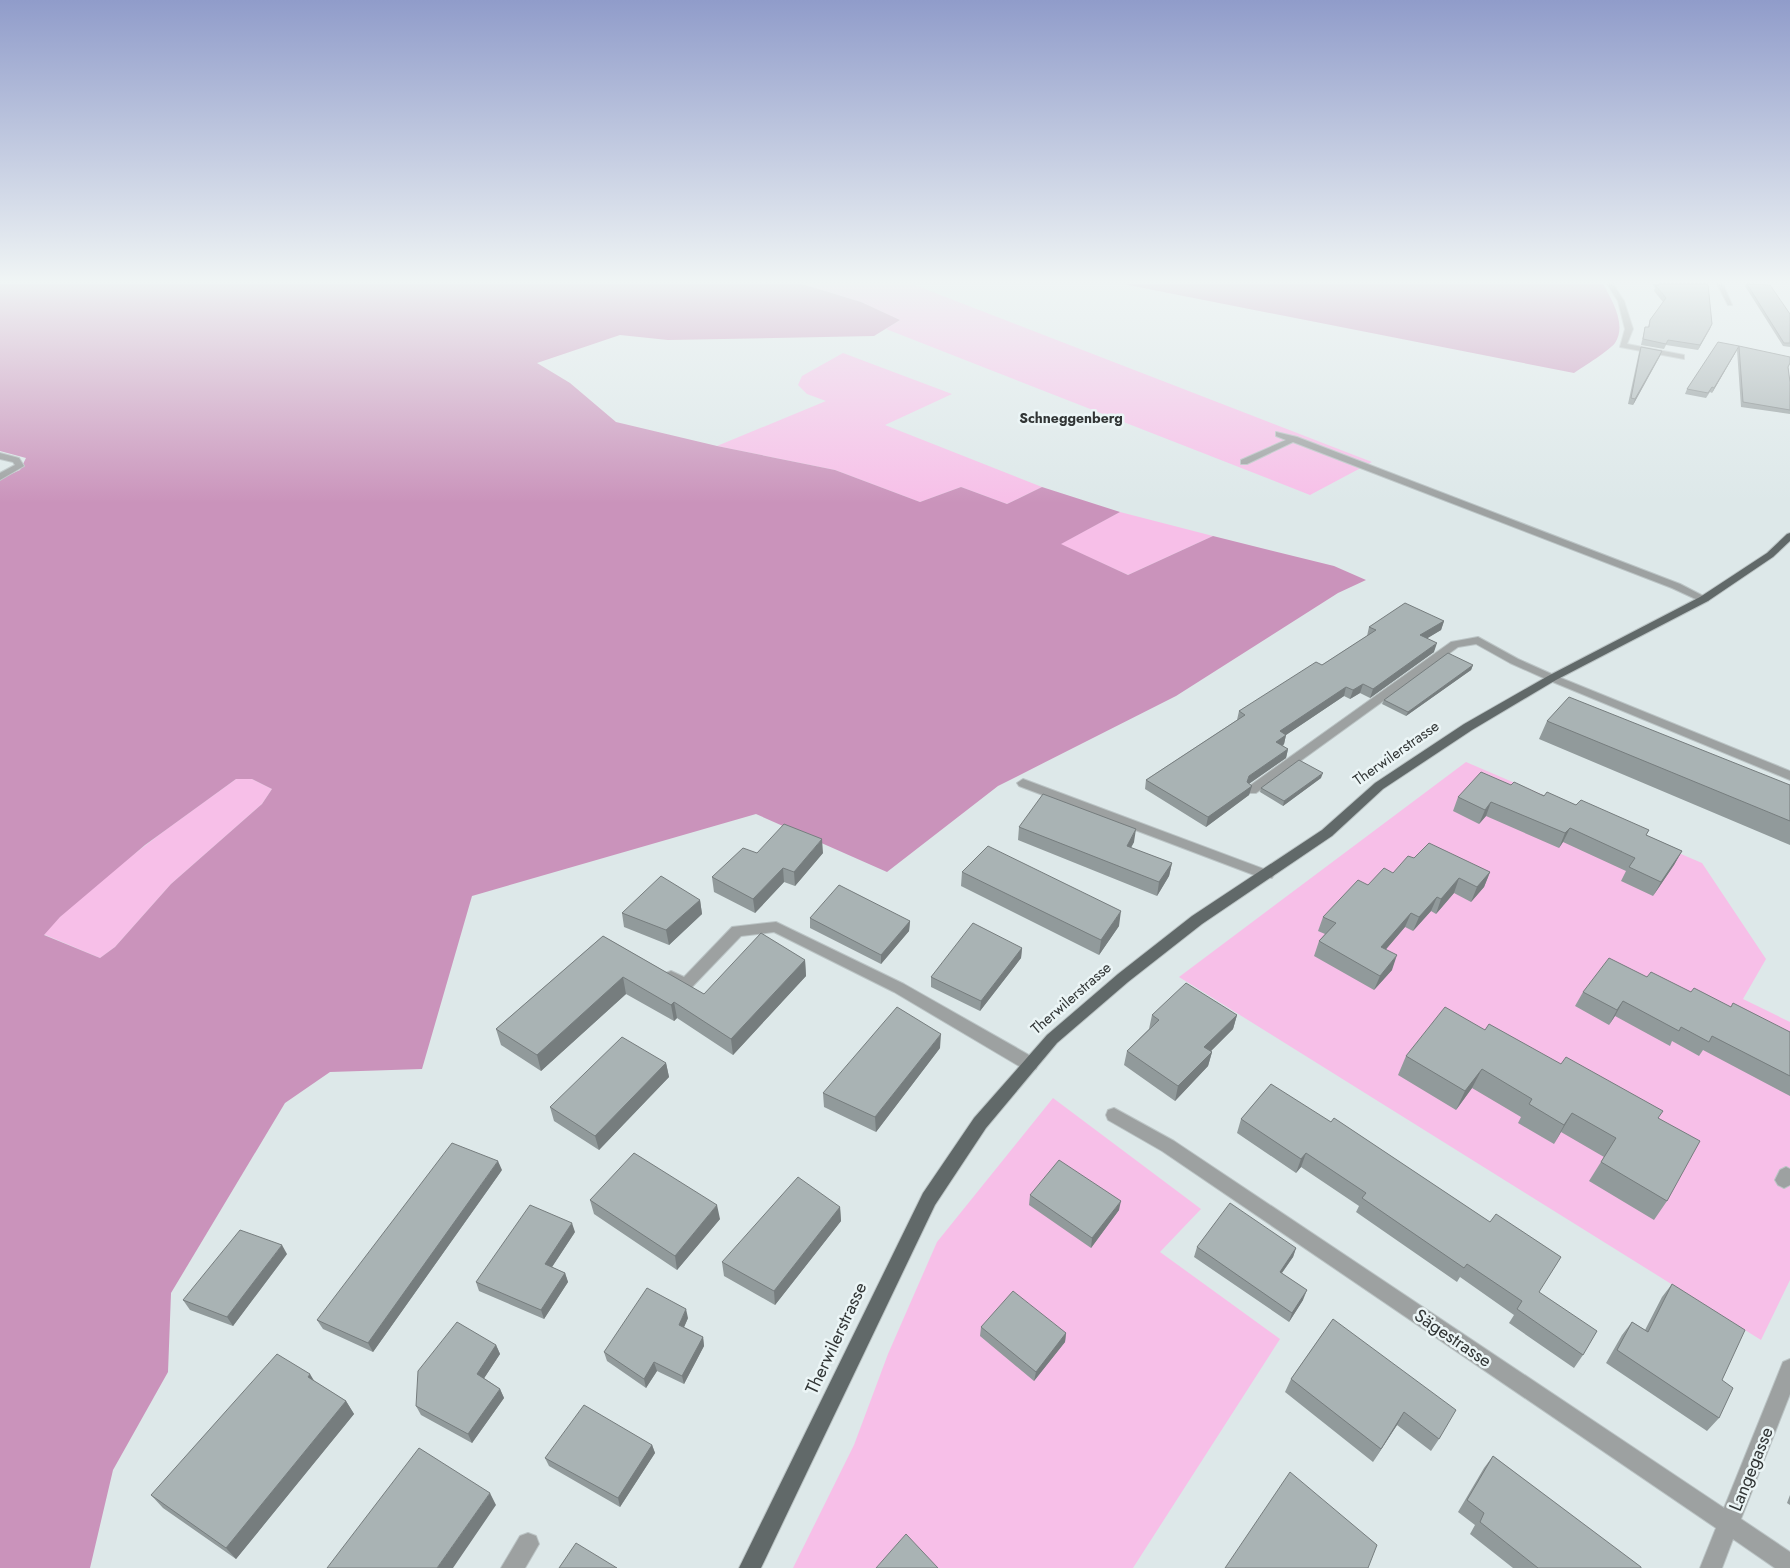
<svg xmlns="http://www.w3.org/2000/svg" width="1790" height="1568" font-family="Jost,sans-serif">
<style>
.green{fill:#f7bfe8}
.forest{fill:#ca93bb;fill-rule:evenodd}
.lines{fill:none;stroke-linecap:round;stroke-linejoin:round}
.minor-casing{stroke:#bbc4c5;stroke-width:2}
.major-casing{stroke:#bbc4c5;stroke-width:2}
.minor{fill:#9da1a1;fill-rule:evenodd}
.major{fill:#616969;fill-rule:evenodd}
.wall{fill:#919a9b}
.shaded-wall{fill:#767d7e}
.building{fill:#a9b3b4;stroke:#767d7e}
.labels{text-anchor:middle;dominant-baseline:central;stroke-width:5;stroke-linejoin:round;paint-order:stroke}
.far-neighbourhood-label{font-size:14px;font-weight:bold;fill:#313535;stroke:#ebf5f6}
.street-label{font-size:15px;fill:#313535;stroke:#ebf5f6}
.near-street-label{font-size:18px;fill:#313535;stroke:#ebf5f6}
</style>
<rect width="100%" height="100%" fill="#dde8e9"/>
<path class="green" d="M 802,284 L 912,284 L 1372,462 L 1310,495 L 886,329 L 900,320 L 861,302 Z
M 843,353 L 952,394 L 885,425 L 1042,487 L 1007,504 L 961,487 L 920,502 L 835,470 L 717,446 L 826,401 L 807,394 L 798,385 L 802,376 Z
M 1120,512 L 1213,536 L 1128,575 L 1060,544 Z
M 1466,762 L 1702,863 L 1766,959 L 1743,999 L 1790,1022 L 1790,1280 L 1761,1340 L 1179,977 Z
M 236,779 L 252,779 L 272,789 L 262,804 L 171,884 L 115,947 L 100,958 L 43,934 C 100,875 170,827 236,779 Z
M 1053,1098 L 1201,1209 L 1160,1252 L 1280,1339 L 1133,1568 L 793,1568 L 854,1445 L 888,1354 L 937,1242 Z"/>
<path class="forest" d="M 0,284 L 802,284 L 861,302 L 900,320 L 874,336 L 668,340 L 620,335 L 537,363 L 570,383 L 616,422 L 717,446 L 835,470 L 920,502 L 961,487 L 1007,504 L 1042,487 L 1120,512 L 1061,544 L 1128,575 L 1213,536 L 1334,566 L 1366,580 L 1338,593 L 1176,696 L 998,786 L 887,872 L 756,814 L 472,896 L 422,1069 L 330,1072 L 285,1103 L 171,1293 L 168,1372 L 113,1470 L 90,1568 L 0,1568 L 0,479 L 20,470 L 26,458 L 0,451 ZM 236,779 L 252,779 L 272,789 L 262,804 L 171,884 L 115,947 L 100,958 L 44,935 L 60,917 L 145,845 Z
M 1123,284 L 1603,284 C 1612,300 1627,325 1615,343 C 1610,350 1583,367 1574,373 Z"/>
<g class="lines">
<g class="minor-casing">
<path id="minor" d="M 1607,284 L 1613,284 L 1624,301 L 1633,329 L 1627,344 L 1684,355 L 1684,359 L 1620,347 L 1625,329 L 1618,301 Z
M 1717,284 L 1723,284 L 1732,305 L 1728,305 Z
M 1276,432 L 1297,437 L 1680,584 L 1709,599 L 1708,601 L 1700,601 L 1672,588 L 1293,442 L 1247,464 L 1241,464 L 1241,460 L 1286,440 L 1276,436 Z
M 0,453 L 19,458 L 24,466 L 0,480 L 0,473 L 15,465 L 13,462 L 0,459 Z
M 1478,637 L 1518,659 L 1556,676 L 1790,771 L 1790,780 L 1548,680 L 1510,663 L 1476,644 L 1458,647 L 1256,793 L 1248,793 L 1246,790 L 1248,787 L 1451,642 Z
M 1023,779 L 1272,872 L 1274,875 L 1272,878 L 1262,878 L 1019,786 L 1017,783 Z
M 776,922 L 904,984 L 1036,1059 L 1038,1064 L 1036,1069 L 1030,1070 L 1024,1069 L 894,992 L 774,932 L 741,936 L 691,988 C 683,991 668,985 664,977 L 666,973 L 671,971 L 684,977 L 732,927 Z
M 1114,1108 L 1174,1141 L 1724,1508 L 1783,1362 L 1790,1359 L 1790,1394 L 1741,1519 L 1790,1552 L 1790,1568 L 1775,1568 L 1733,1539 L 1722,1568 L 1700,1568 L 1716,1528 L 1162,1151 L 1108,1120 L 1106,1115 L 1108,1110 Z
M 1786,1167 L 1790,1169 L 1790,1185 L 1784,1188 L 1778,1185 L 1775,1180 L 1780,1170 Z
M 528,1533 L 536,1536 L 539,1544 L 525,1568 L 501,1568 L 520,1536 Z"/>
</g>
<g class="major-casing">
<path id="major" d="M 1790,533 L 1790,541 L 1773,557 L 1708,601 L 1556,680 L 1472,730 L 1383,789 L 1332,836 L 1202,924 L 1128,982 L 1057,1043 L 986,1128 L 935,1205 L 761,1568 L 739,1568 L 923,1193 L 974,1118 L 1047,1035 L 1118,974 L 1192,916 L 1322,830 L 1375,783 L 1464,724 L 1548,676 L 1700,597 L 1767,553 L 1787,534 Z"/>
</g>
<use href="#minor" class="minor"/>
<use href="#major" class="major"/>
</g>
<path class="wall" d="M 1652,284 L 1708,284 L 1712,324 L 1698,350 L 1666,345 L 1664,349 L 1641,345 L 1645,327 L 1648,327 L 1650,320 L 1663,302 L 1654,291 L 1655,288 Z
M 1746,284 L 1758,284 L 1790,314 L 1790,347 L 1783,346 L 1745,286 Z
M 1739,346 L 1788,367 L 1790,382 L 1790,414 L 1741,407 L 1737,350 Z
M 1641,347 L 1662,351 L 1660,356 L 1633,405 L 1628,404 L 1639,352 Z
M 1737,350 L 1712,393 L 1710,392 L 1706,398 L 1685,394 L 1687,389 Z
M 1444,621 L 1441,630 L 1427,638 L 1434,652 L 1370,698 L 1360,693 L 1350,699 L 1344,696 L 1286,735 L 1284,744 L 1283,746 L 1288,749 L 1286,758 L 1249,784 L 1252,786 L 1249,795 L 1206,827 L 1145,789 L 1146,780 L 1237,720 L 1239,711 L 1322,665 L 1367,636 L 1369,627 Z
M 1473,665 L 1471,670 L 1406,716 L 1382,704 L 1384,700 Z
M 1547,721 L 1790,785 L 1790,845 L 1539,739 Z
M 1321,778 L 1283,806 L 1260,792 L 1261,788 Z
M 1511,785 L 1576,805 L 1649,830 L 1646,835 L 1682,851 L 1674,865 L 1653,896 L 1621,881 L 1626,871 L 1563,842 L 1559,848 L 1486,816 L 1479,824 L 1453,811 L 1458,797 Z
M 1019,827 L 1134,842 L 1131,848 L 1172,863 L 1169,876 L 1157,896 L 1018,840 Z
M 757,853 L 823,853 L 795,886 L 784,882 L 755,913 L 714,892 L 712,877 Z
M 1414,858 L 1490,872 L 1484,887 L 1471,902 L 1454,893 L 1436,914 L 1431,911 L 1413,931 L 1405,927 L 1386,949 L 1392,970 L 1374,990 L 1314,956 L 1319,941 L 1325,934 L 1318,931 L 1323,917 L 1368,885 L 1393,873 Z
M 962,872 L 1119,926 L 1099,955 L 961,886 Z
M 700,900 L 702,914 L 669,945 L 624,927 L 622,913 Z
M 810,918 L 910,921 L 909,931 L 881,964 L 810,928 Z
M 603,936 L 704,994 L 805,960 L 806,976 L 733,1055 L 677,1018 L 674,1021 L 626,994 L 541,1071 L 501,1045 L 496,1029 Z
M 1022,948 L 1021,958 L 980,1011 L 931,987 L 931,977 Z
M 1647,977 L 1691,992 L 1731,1007 L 1790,1032 L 1790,1096 L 1703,1050 L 1699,1056 L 1672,1041 L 1670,1046 L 1615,1016 L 1609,1025 L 1575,1006 L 1583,992 Z
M 1152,1015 L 1237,1015 L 1233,1029 L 1211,1051 L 1212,1052 L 1208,1066 L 1175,1101 L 1124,1065 L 1127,1051 L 1149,1029 Z
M 1485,1030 L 1658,1118 L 1667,1201 L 1654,1220 L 1589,1181 L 1604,1157 L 1561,1132 L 1554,1144 L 1518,1123 L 1521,1117 L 1472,1088 L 1456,1110 L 1398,1075 L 1406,1056 Z
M 940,1048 L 876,1132 L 824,1107 L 823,1093 Z
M 666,1063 L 669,1077 L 599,1150 L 554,1121 L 550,1107 Z
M 1271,1084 L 1539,1292 L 1583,1355 L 1574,1368 L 1509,1323 L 1514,1315 L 1460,1277 L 1457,1282 L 1356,1212 L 1359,1206 L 1301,1167 L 1296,1173 L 1237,1133 L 1241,1119 Z
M 502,1170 L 373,1352 L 323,1329 L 317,1320 Z
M 1030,1195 L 1119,1210 L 1091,1248 L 1029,1205 Z
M 590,1200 L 720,1219 L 677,1270 L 594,1214 Z
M 840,1207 L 841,1221 L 775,1305 L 724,1276 L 722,1262 Z
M 575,1232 L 552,1267 L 565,1273 L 568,1282 L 544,1319 L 479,1291 L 476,1282 Z
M 1197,1247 L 1296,1248 L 1293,1257 L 1282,1273 L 1303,1300 L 1289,1322 L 1194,1257 Z
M 287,1254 L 233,1326 L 190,1310 L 183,1300 Z
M 1672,1284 L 1722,1380 L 1719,1418 L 1707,1431 L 1606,1363 L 1622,1335 L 1632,1322 L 1645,1330 L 1662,1297 Z
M 688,1318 L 684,1327 L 703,1337 L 704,1346 L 684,1384 L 657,1371 L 646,1388 L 607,1361 L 604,1352 Z
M 1333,1319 L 1439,1439 L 1431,1451 L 1397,1425 L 1373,1462 L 1285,1392 L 1291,1379 Z
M 981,1327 L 1066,1333 L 1065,1342 L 1034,1381 L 980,1336 Z
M 496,1345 L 500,1354 L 484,1378 L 500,1389 L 504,1398 L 472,1443 L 421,1415 L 416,1406 Z
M 314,1381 L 346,1401 L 354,1414 L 236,1559 L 163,1508 L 151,1495 Z
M 652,1445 L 655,1453 L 620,1507 L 549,1466 L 545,1458 Z
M 1493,1456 L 1641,1568 L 1513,1568 L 1470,1534 L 1475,1525 L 1458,1512 L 1484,1468 Z
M 1790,1495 L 1790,1505 L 1787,1503 Z"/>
<path class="shaded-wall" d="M 1712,324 L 1710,329 L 1698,350 L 1700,345 Z
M 1739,346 L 1737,350 L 1712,393 L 1714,388 Z
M 1662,351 L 1660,356 L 1633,405 L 1635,399 Z
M 1444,621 L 1441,630 L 1418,644 L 1420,635 Z
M 1437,643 L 1434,652 L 1370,698 L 1373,689 Z
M 1473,665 L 1471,670 L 1406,716 L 1408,712 Z
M 1363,684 L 1360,693 L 1350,699 L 1353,690 Z
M 1346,687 L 1344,696 L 1277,741 L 1280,731 Z
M 1286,735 L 1284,744 L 1274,751 L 1276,742 Z
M 1288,749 L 1286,758 L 1247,785 L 1252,786 L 1249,795 L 1206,827 L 1208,817 L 1247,782 L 1249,776 Z
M 1323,773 L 1321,778 L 1283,806 L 1284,801 Z
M 1491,802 L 1486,816 L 1479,824 L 1485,810 Z
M 1570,828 L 1563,842 L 1559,848 L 1565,833 Z
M 1136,829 L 1134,842 L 1124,859 L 1127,846 Z
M 822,839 L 823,853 L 795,886 L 794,872 Z
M 1682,851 L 1674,865 L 1653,896 L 1661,882 Z
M 1172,863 L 1169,876 L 1157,896 L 1159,882 Z
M 783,868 L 784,882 L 755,913 L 753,899 Z
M 1490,872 L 1484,887 L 1471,902 L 1477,887 Z
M 1459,878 L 1454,893 L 1436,914 L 1441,899 Z
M 1437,897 L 1431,911 L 1413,931 L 1419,917 Z
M 700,900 L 702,914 L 669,945 L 666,930 Z
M 1121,911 L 1119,926 L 1099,955 L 1101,940 Z
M 1411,913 L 1405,927 L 1376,961 L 1381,947 Z
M 910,921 L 909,931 L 881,964 L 881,955 Z
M 1022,948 L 1021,958 L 980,1011 L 981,1001 Z
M 1397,955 L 1392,970 L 1374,990 L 1380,976 Z
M 805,960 L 806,976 L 733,1055 L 731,1039 Z
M 623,977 L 626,994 L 541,1071 L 537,1055 Z
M 1623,1001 L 1615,1016 L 1609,1025 L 1617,1010 Z
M 674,1002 L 677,1018 L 674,1021 L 671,1005 Z
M 1237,1015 L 1233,1029 L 1201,1061 L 1204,1047 Z
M 941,1034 L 940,1048 L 876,1132 L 875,1117 Z
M 1212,1052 L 1208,1066 L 1175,1101 L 1178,1086 Z
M 666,1063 L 669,1077 L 599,1150 L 595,1136 Z
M 1482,1069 L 1472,1088 L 1456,1110 L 1465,1091 Z
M 1572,1113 L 1561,1132 L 1554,1144 L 1564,1125 Z
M 1306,1153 L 1301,1167 L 1296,1173 L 1301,1159 Z
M 498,1161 L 502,1170 L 373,1352 L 368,1343 Z
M 1121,1201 L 1119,1210 L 1091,1248 L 1092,1238 Z
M 717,1205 L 720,1219 L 677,1270 L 675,1256 Z
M 840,1207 L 841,1221 L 775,1305 L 774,1291 Z
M 572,1223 L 575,1232 L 548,1273 L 545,1264 Z
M 282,1245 L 287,1254 L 233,1326 L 227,1317 Z
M 1296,1248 L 1293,1257 L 1276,1281 L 1280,1272 Z
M 565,1273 L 568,1282 L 544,1319 L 541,1310 Z
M 1307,1290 L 1303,1300 L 1289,1322 L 1292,1313 Z
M 686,1309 L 688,1318 L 681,1334 L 679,1325 Z
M 1066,1333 L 1065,1342 L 1034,1381 L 1036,1372 Z
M 703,1337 L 704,1346 L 684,1384 L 682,1376 Z
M 496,1345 L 500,1354 L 481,1383 L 477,1374 Z
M 654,1362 L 657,1371 L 646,1388 L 644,1379 Z
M 310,1374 L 318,1387 L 308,1377 Z
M 500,1389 L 504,1398 L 472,1443 L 468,1434 Z
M 346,1401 L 354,1414 L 236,1559 L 226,1548 Z
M 1404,1412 L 1397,1425 L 1373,1462 L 1381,1449 Z
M 652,1445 L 655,1453 L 620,1507 L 618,1498 Z
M 490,1493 L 496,1505 L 453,1568 L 437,1568 Z"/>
<path class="building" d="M 1658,284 L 1708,284 L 1712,324 L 1700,345 L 1668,340 L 1666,344 L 1643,339 L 1645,327 L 1649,327 L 1650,320 L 1666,298 L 1656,286 L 1659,285 Z
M 1747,284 L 1770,285 L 1790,314 L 1790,343 L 1784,343 Z
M 1718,342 L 1739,346 L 1714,388 L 1712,387 L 1708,393 L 1687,389 Z
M 1739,346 L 1790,357 L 1790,363 L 1788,367 L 1790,382 L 1790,410 L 1743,402 Z
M 1641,347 L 1662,351 L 1635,399 L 1631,398 Z
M 1405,603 L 1444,621 L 1420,635 L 1437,643 L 1373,689 L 1363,684 L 1353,690 L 1346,687 L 1280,731 L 1286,735 L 1276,742 L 1288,749 L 1249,776 L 1247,782 L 1252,786 L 1208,817 L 1146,780 L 1245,715 L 1239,711 L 1316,662 L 1322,665 L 1376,630 L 1369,627 Z
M 1448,653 L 1473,665 L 1408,712 L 1384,700 Z
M 1569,697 L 1790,785 L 1790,821 L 1547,721 Z
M 1299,760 L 1323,773 L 1284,801 L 1261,788 Z
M 1481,772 L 1511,785 L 1514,782 L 1544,796 L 1547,792 L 1576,805 L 1581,800 L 1649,830 L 1646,835 L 1682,851 L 1661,882 L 1629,867 L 1635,858 L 1570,828 L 1565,833 L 1491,802 L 1485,810 L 1458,797 Z
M 1043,794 L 1136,829 L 1127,846 L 1172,863 L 1159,882 L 1019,827 Z
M 784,824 L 822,839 L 794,872 L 783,868 L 753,899 L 712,877 L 743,848 L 757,853 Z
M 1429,843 L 1490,872 L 1477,887 L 1459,878 L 1441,899 L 1437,897 L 1419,917 L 1411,913 L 1381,947 L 1397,955 L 1380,976 L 1319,941 L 1336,923 L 1323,917 L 1358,880 L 1368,885 L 1384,868 L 1393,873 L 1408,856 L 1414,858 Z
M 988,846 L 1121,911 L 1101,940 L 962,872 Z
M 661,876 L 700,900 L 666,930 L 622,913 Z
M 839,885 L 910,921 L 881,955 L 810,918 Z
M 973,923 L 1022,948 L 981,1001 L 931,977 Z
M 761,933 L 805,960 L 731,1039 L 674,1002 L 671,1005 L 623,977 L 537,1055 L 496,1029 L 603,936 L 704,994 Z
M 1609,958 L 1647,977 L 1651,972 L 1691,992 L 1694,988 L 1731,1007 L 1733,1003 L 1790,1032 L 1790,1076 L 1712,1036 L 1709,1042 L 1681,1027 L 1679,1031 L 1623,1001 L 1617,1010 L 1583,992 Z
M 1186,983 L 1237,1015 L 1204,1047 L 1212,1052 L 1178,1086 L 1127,1051 L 1159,1020 L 1152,1015 Z
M 897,1007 L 941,1034 L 875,1117 L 823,1093 Z
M 1445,1007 L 1485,1030 L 1489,1024 L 1561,1064 L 1566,1057 L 1663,1111 L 1658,1118 L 1700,1141 L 1667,1201 L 1601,1162 L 1616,1138 L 1572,1113 L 1564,1125 L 1529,1104 L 1532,1099 L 1482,1069 L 1465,1091 L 1406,1056 Z
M 622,1037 L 666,1063 L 595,1136 L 550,1107 Z
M 1271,1084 L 1331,1122 L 1334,1118 L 1490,1222 L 1496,1214 L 1561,1257 L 1539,1292 L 1597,1331 L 1583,1355 L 1517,1309 L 1522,1301 L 1467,1264 L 1464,1268 L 1362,1198 L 1366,1193 L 1306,1153 L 1301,1159 L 1241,1119 Z
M 452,1143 L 498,1161 L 368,1343 L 317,1320 Z
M 634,1153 L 717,1205 L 675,1256 L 590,1200 Z
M 1059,1160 L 1121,1201 L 1092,1238 L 1030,1195 Z
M 798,1177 L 840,1207 L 774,1291 L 722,1262 Z
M 1230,1203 L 1296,1248 L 1280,1272 L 1307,1290 L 1292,1313 L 1197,1247 Z
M 530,1205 L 572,1223 L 545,1264 L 565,1273 L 541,1310 L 476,1282 Z
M 240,1230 L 282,1245 L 227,1317 L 183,1300 Z
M 1672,1284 L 1745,1330 L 1722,1380 L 1733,1388 L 1719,1418 L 1617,1350 L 1632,1322 L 1648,1332 Z
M 647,1288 L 686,1309 L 679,1325 L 703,1337 L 682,1376 L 654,1362 L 644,1379 L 604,1352 Z
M 1013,1291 L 1066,1333 L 1036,1372 L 981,1327 Z
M 1333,1319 L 1456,1410 L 1439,1439 L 1404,1412 L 1381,1449 L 1291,1379 Z
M 457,1322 L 496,1345 L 477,1374 L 500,1389 L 468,1434 L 416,1406 L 418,1371 Z
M 277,1354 L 310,1374 L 308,1377 L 346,1401 L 226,1548 L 151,1495 Z
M 584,1405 L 652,1445 L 618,1498 L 545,1458 Z
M 419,1448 L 490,1493 L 437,1568 L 327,1568 Z
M 1493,1456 L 1641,1567 L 1641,1568 L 1538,1568 L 1480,1522 L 1484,1513 L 1467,1500 Z
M 1290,1472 L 1377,1545 L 1368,1568 L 1225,1568 Z
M 906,1534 L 938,1568 L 876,1568 Z
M 576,1543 L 617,1568 L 559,1568 Z"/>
<linearGradient id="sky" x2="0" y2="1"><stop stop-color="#909cca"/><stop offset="0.56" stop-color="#f0f5f5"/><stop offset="1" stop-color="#f0f5f5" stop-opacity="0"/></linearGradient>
<rect width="1790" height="503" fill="url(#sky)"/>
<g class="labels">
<g class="far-neighbourhood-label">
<text x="1071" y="418">Schneggenberg</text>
</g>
<g class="street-label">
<text transform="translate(1396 753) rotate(-35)">Therwilerstrasse</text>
<text transform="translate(1071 998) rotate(-41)">Therwilerstrasse</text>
</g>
<g class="near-street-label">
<text transform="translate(836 1338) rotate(-65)">Therwilerstrasse</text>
<text transform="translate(1453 1338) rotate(34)">Sägestrasse</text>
<text transform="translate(1751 1469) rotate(-68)">Langegasse</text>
</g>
</g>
</svg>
